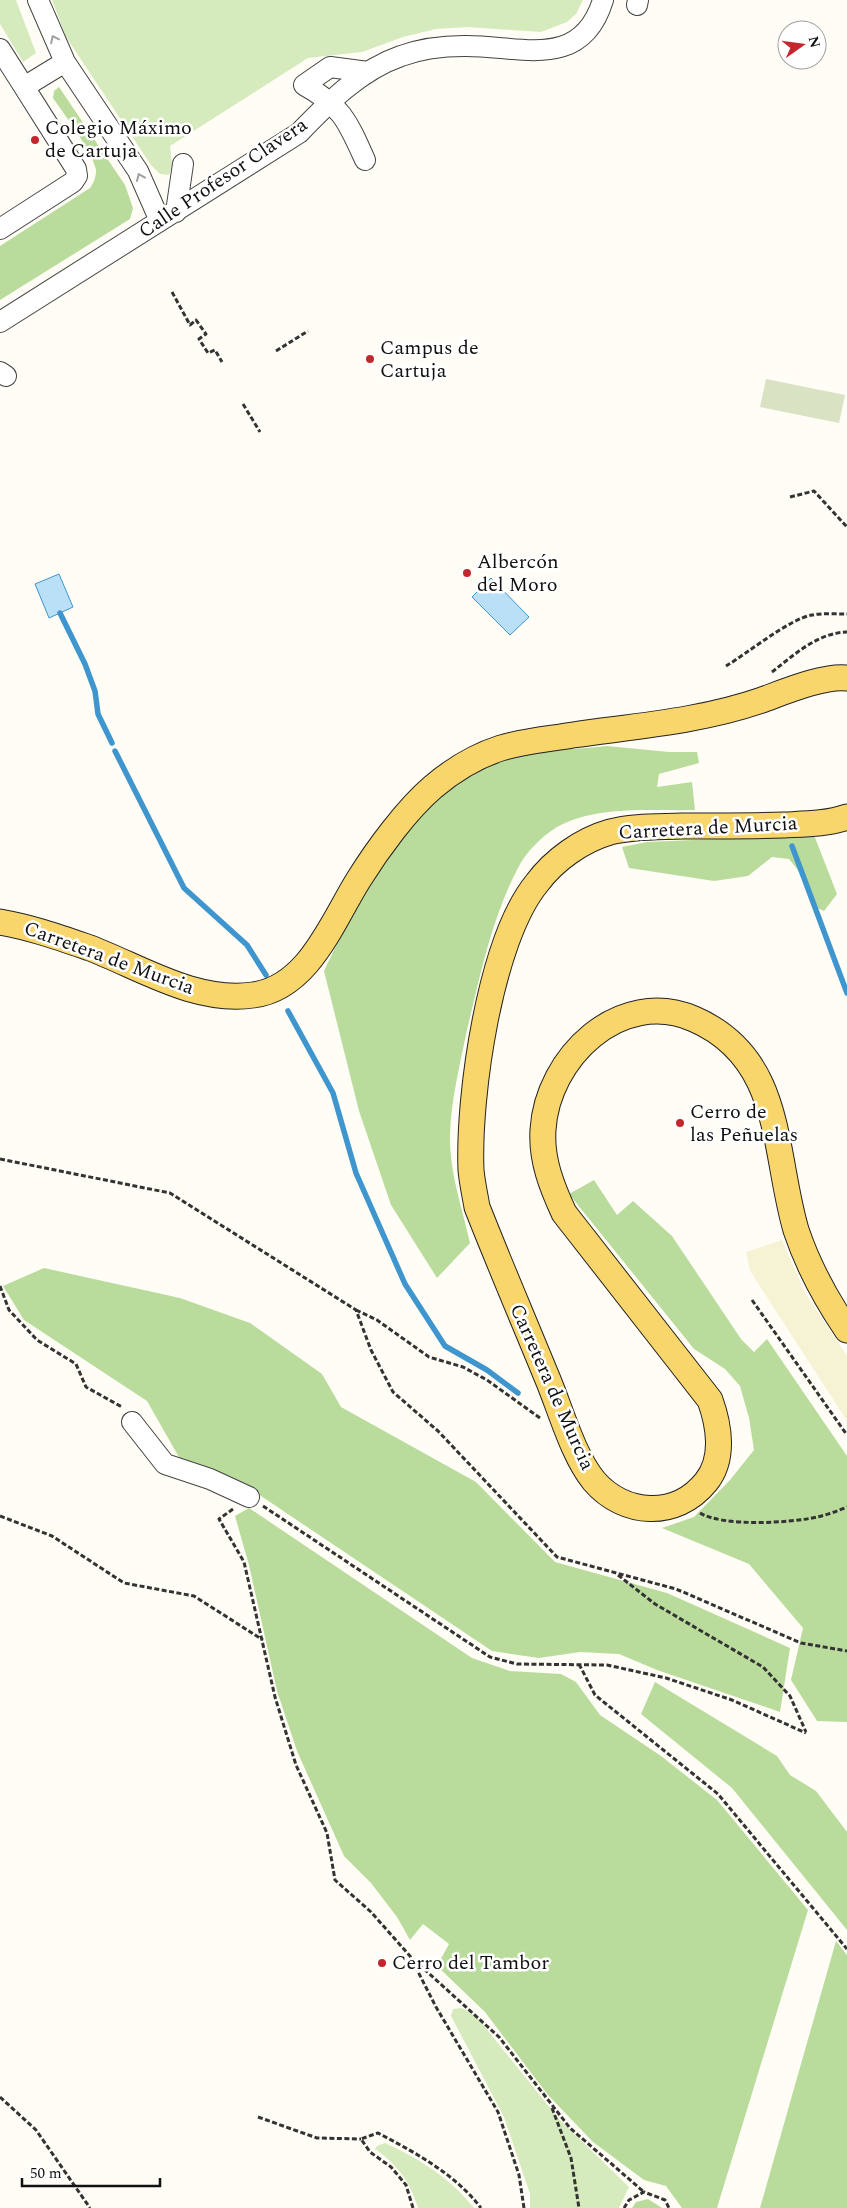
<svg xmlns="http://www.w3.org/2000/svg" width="847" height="2208" font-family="Spectral,serif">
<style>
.farmland{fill:#f6f3d4}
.green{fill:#d5ebbd}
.forest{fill:#b9dc9c}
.cemetery{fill:#d9e3c4}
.water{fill:#b9e0f7;stroke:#3f96cf}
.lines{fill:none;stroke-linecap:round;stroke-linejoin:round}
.stream{stroke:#3f96cf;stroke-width:5.5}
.minor-casing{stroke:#444;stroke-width:22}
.major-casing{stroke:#222;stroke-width:27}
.path{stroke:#333;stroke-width:3;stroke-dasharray:5 2.5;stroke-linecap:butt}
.minor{stroke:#fff;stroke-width:20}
.major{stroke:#f9d66b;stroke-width:25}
.oneway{stroke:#a0a0a0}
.poi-dot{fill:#c4262e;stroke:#fff;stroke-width:2}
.labels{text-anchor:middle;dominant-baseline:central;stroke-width:5;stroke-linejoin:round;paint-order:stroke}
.poi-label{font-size:20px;fill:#111;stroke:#fff;text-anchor:start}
.street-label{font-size:20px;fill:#111;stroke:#fff}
</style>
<rect width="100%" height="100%" fill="#fffdf5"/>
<path class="farmland" d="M 782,1240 L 805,1293 L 847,1356 L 847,1421 L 750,1271 L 746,1252 Z"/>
<path class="green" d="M 0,0 L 16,0 L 36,53 L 23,62 L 0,24 Z
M 52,0 L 583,0 L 576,14 L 567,22 L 541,32 L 468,27 L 436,29 L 403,37 L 362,52 L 308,58 L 170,146 L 172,165 L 169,175 L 160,174 L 151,165 L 66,37 Z
M 462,2008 L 477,2017 L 558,2118 L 629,2187 L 619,2208 L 530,2208 L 530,2194 L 504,2117 L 451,2016 L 453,2009 Z
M 385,2143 C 420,2159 450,2178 474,2208 L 418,2208 C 410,2182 398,2165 375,2149 L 377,2146 Z"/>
<path class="forest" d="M 59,87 L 125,185 L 133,208 L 130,219 L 0,300 L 0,246 L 90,188 C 94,182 96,177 96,170 C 93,152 64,114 53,98 L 54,91 Z
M 607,746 L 669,752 L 697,752 L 699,763 L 659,774 L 657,787 L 692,782 L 695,810 C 651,811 597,805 557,827 C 542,836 526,852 518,868 C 492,917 480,976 467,1030 C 460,1064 451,1100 450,1135 C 449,1171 462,1207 470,1243 L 437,1278 L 391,1205 L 359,1111 L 324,971 C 362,893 414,790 501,760 C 534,749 573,750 607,746 Z
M 814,835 L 837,894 L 824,911 L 817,908 L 806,880 L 789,859 L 772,857 L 748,876 L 714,881 L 629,868 L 622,847 L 647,842 Z
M 594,1180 L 617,1215 L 633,1201 L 672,1236 L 741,1339 L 754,1352 L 767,1339 L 847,1456 L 847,1722 L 817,1721 L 791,1680 L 803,1628 L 749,1564 L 662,1528 L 694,1517 L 730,1480 L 754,1450 L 749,1418 L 740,1386 L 725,1369 L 694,1349 L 569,1194 Z
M 44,1268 L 180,1298 L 250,1323 L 322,1374 L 341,1407 L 476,1482 L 555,1562 L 667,1593 L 790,1648 L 780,1712 L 657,1670 L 619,1654 L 580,1652 L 539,1658 L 492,1651 L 249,1488 L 180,1459 L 147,1401 L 24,1320 L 3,1286 Z
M 249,1508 L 472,1658 L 510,1671 L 561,1674 L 576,1682 L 600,1715 L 661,1756 L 717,1800 L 808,1910 L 717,2208 L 682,2208 L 666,2186 L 644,2180 L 593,2142 L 548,2095 L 485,2012 L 437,1966 L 449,1944 L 423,1924 L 410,1940 L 397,1917 L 371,1883 L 344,1856 L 297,1751 L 277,1691 L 249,1565 L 235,1516 Z
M 655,1682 L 777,1756 L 790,1775 L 816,1791 L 847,1832 L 847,1930 L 732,1788 L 641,1714 Z
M 836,1941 L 847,1955 L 847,2208 L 760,2208 Z
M 648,2199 L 662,2208 L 632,2208 L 636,2202 Z"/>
<path class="cemetery" d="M 766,379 L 845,395 L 839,423 L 760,407 Z"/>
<path class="water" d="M 59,574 L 73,607 L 49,618 L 35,584 Z
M 491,578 L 529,617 L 510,635 L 472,597 Z"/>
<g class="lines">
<path class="stream" d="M 60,613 L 85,664 L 95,691 L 98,714 L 112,743
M 115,751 L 184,888 L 247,945 L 266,975
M 792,846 L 847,993
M 288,1011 L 333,1093 L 356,1173 L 405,1284 L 445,1346 L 487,1370 L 518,1393"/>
<g class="minor-casing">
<path id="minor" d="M 38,0 L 65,62 L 138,171 L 160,221
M 637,5 L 638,0
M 0,49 L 76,169 L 77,176 L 73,182 L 0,229
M 24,87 L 65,62
M 365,160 C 348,122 342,106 304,85 L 330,67 L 368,72
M 176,212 L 183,164
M 0,322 L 299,133 C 328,103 360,70 401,56 C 420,49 443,46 464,46 C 519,45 581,72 603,0
M 0,372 L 6,376
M 132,1422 L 165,1464 L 210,1479 L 249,1497"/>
</g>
<g class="major-casing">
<path id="major" d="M 847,817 C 828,824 804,824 784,825 C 750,826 716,826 682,826 C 658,827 633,826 610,832 C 582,840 554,860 537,883 C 490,940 468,1096 471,1170 C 472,1182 475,1195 477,1207 C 499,1263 523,1319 546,1375 C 560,1407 572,1454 594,1481 C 624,1516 676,1519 706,1482 C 725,1459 719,1425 710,1400 L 564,1213 C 552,1187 541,1160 543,1130 C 547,1058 620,987 694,1019 C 784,1058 773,1152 796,1230 C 808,1266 826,1299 847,1330
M 0,922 C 30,927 61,938 90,948 C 142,968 195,1003 253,995 C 309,988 333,920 359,879 C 377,850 407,809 433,787 C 453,770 476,756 501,748 C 524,741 549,739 573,735 C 636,726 702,721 762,700 C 784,692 825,675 847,678"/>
</g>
<path class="path" d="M 172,292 L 190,325 L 196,320 L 206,334 L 199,339 L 208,353 L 215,350 L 222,362
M 276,351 L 308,331
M 243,404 L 260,432
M 790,497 L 814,491 L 847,527
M 726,666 C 748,653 789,619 812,615 C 823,613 836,614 847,614
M 772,672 C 794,655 817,633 847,632
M 0,1159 L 170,1193 L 356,1310 L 371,1350 L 393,1392 L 438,1431 L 557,1557 L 676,1589 L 801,1643 L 847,1651
M 0,1286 L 9,1310 L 37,1340 L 76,1364 L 86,1387 L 122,1407
M 752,1300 L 847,1435
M 356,1310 L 377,1320 L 429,1357 L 463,1367 L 487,1380 L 540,1418
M 263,1506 L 490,1657 L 517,1664 L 607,1665 L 666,1678 L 732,1700 L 806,1733
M 233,1509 L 219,1519 L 244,1562 L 275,1697 L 296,1765 L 327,1833 L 335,1880 L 371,1912 L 410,1956 L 436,2007 L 498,2112 L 519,2175 L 524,2208
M 700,1513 C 723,1527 791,1523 817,1517 C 827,1515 837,1511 847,1507
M 0,1516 L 52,1536 L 124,1583 L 194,1596 L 263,1640
M 618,1575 L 655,1604 L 763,1667 L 790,1696 L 806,1732
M 579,1664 L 595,1695 L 718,1794 L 847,1949
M 413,1959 L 499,2037 L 570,2128 L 644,2192
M 0,2097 L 36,2130 L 90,2208
M 552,2108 L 571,2158 L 579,2208
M 258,2117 L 317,2138 L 361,2139
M 413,2208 L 406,2185 L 391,2167 L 370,2152 L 361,2139 L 378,2133 C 416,2153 455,2174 481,2208
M 624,2208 L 629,2200 L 644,2192 L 665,2200 L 669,2208"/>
<use href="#minor" class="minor"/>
<use href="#major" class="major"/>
</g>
<defs><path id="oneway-chevron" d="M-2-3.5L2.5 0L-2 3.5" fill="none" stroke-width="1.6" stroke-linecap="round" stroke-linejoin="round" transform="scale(1.25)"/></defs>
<g class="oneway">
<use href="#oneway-chevron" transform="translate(54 39) rotate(-116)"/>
<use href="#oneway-chevron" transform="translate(140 177) rotate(-113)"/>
</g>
<g class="poi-dot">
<circle cx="35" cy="140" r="5"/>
<circle cx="370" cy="359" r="5"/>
<circle cx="467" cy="573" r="5"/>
<circle cx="680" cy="1123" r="5"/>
<circle cx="382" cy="1963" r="5"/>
</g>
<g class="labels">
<g class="poi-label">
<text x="45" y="128">Colegio Máximo<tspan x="45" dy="23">de Cartuja</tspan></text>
<text x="380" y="348">Campus de<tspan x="380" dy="23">Cartuja</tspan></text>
<text x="477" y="562">Albercón<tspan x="477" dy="23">del Moro</tspan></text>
<text x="690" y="1112">Cerro de<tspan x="690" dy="23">las Peñuelas</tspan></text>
<text x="392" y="1963">Cerro del Tambor</text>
</g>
<g class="street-label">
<text transform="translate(223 178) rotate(-34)">Calle Profesor Clavera</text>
<text transform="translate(708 828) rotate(-3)">Carretera de Murcia</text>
<text transform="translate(109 958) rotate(20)">Carretera de Murcia</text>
<text transform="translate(552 1387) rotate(66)">Carretera de Murcia</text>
</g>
</g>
<g transform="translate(802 45) rotate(76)"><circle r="24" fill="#ffffff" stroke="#a0a0a0"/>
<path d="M0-4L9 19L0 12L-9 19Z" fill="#c4262e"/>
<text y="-8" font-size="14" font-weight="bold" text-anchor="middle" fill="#111111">N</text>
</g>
<path d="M22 2178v8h138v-8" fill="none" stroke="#111111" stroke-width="2.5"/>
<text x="30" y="2178" font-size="15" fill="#111111" stroke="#ffffff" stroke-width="4" paint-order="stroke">50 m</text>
</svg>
